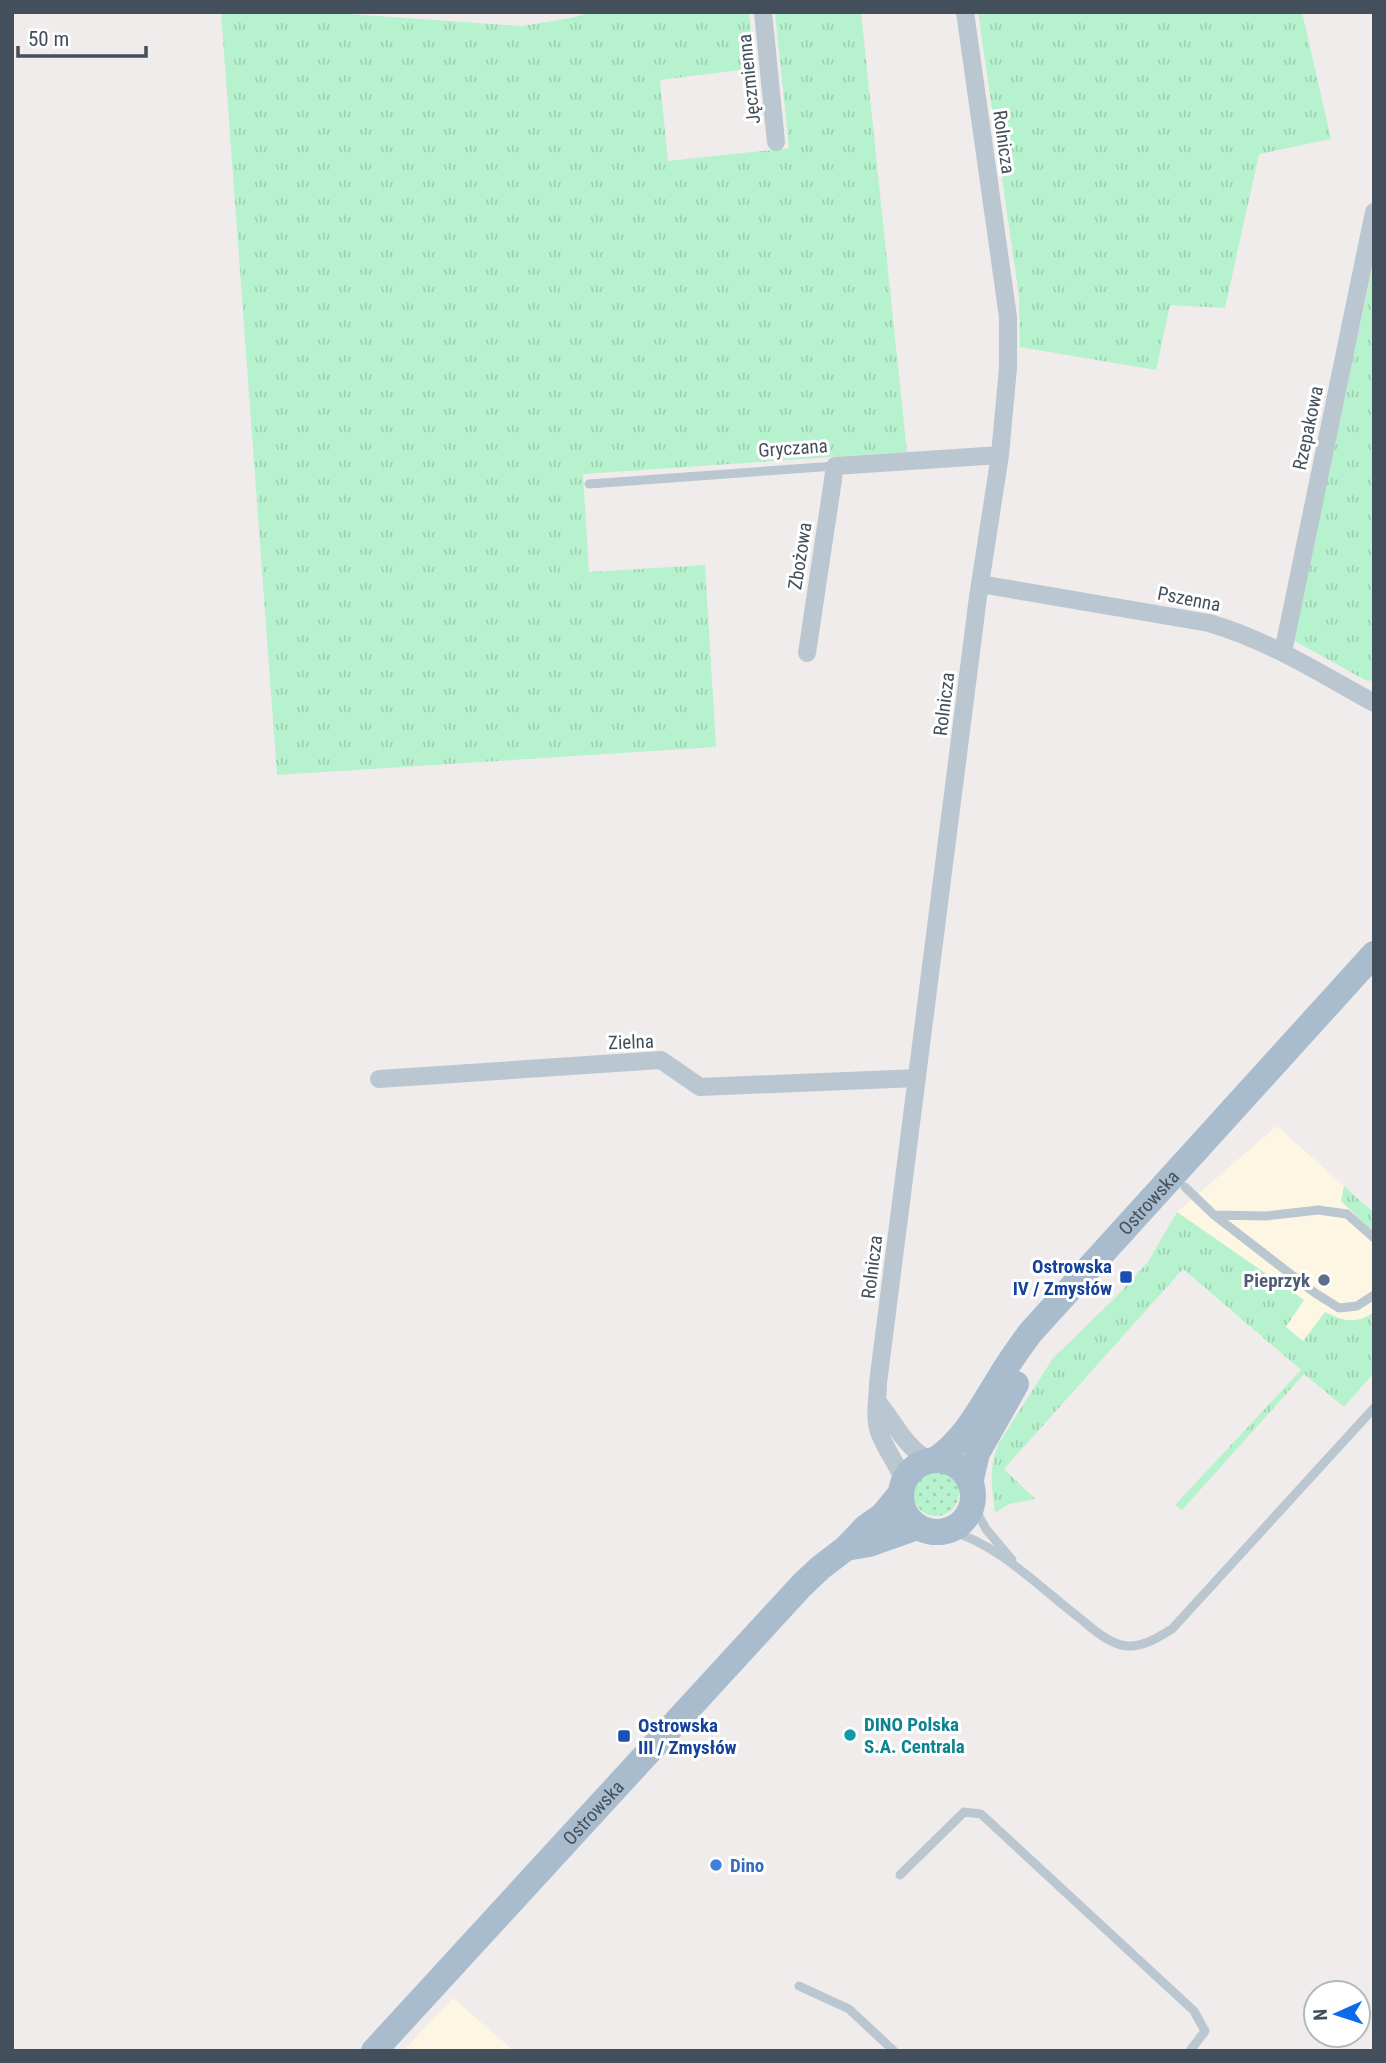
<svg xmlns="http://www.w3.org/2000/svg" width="1386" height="2063" font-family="'Roboto Condensed',sans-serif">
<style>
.commercial{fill:#fdf6e3}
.grass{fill:url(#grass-tufts)}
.garden{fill:url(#garden-dots)}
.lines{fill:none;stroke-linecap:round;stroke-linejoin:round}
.service{stroke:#bbc7d0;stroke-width:9}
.minor{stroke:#bbc7d0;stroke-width:18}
.primary{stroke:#a9bcce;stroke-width:26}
.transit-dot{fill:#1a4fb4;stroke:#fff;stroke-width:2.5}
.service-dot{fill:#5c6f8a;stroke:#fff;stroke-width:2.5}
.culture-dot{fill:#0f9aa8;stroke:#fff;stroke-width:2.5}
.shop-dot{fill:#3f7fe0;stroke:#fff;stroke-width:2.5}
.labels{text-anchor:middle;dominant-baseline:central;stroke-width:6;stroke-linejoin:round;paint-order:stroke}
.street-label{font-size:19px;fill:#43505b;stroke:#fff}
.transit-label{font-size:19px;font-weight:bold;fill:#164399;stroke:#fff;text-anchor:end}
.service-label{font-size:19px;font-weight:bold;fill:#4e5e75;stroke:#fff;text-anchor:end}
.culture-label{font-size:19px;font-weight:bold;fill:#0d838f;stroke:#fff;text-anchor:start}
.shop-label{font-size:19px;font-weight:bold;fill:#366cbe;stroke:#fff;text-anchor:start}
</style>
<defs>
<pattern id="grass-tufts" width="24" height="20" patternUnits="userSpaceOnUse" patternTransform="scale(1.75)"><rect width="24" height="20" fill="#b6f2cd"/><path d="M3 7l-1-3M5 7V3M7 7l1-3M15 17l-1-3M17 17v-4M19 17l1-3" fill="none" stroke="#9ed1b2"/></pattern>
<pattern id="garden-dots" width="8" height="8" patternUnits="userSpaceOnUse" patternTransform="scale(1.75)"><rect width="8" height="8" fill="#b6f2cd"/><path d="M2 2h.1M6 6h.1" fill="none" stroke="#9ed1b2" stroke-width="1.8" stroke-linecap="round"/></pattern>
</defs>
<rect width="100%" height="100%" fill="#f0ecec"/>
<path class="commercial" d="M 1277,1126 L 1374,1213 L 1374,1373 L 1344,1407 L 1157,1247 L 1177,1212 Z
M 453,1998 L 514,2051 L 403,2051 Z"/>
<path class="grass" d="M 221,12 L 319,12 L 522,26 L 570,18 L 593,12 L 749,12 L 755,68 L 660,80 L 668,161 L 789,148 L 775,12 L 861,12 L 907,452 L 583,474 L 589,572 L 705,565 L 716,747 L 277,775 Z
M 978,12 L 1302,12 L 1331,139 L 1259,154 L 1225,308 L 1170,305 L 1156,370 L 1020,347 L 1019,296 Z
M 1374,259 L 1374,681 L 1365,680 L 1293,640 Z
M 1344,1186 L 1374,1213 L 1374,1233 L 1341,1201 Z
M 1177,1212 L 1304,1300 L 1286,1327 L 1303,1341 L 1325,1312 C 1344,1321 1355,1325 1374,1312 L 1374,1373 L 1344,1407 L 1304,1374 L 1182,1510 L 1175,1505 L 1301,1370 L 1183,1269 L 1004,1469 L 1035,1499 L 1009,1504 L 995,1513 C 992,1488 988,1467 999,1443 L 1053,1358 L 1115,1298 L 1148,1262 Z"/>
<path class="garden" d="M913 1493a23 23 0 1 1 46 0a23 23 0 1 1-46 0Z"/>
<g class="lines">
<path class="service" d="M 589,484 L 835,466
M 1185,1187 L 1214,1215 L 1315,1293 L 1339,1308 L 1357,1306 L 1374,1295
M 1214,1215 L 1266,1216 L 1318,1210 L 1347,1214 L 1374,1238
M 972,1503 L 986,1529 L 1012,1560
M 948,1530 C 998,1544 1037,1585 1077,1616 C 1091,1627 1108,1644 1127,1646 C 1144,1647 1159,1637 1172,1629 L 1374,1408
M 900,1875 L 964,1812 L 981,1814 L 1194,2011 L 1205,2031 L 1190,2051
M 799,1986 L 849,2009 L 894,2051"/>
<path class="minor" d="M 763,12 L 776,142
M 980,584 L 1209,623 C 1270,641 1318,672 1374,703
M 1283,652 L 1374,212
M 807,653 L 835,466 L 1000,455
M 379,1079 L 661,1060 L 700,1087 L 917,1078
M 878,1402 C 897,1426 902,1443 929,1461
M 904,1481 C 897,1463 884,1448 878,1429 C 874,1415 878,1398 878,1383 L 978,597 L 1000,455 L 1008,368 L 1008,317 L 965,12"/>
<g class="primary">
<path id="s1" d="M 935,1460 C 965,1440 980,1409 999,1379 C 1008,1363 1019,1348 1030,1333 L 1374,954"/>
<circle cx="937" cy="1496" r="36"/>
<path d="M 970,1483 L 977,1453 L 1016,1384"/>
<path d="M 846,1548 L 869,1544 L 917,1527"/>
<path id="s2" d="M 374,2051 L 801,1586 L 820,1568 L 846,1548 L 866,1527 L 883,1515 L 901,1493"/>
</g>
</g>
<g class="transit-dot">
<rect x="1119" y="1270" width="14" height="14" rx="3.5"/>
<rect x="617" y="1729" width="14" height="14" rx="3.5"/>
</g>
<circle class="service-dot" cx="1324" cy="1280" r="7"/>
<circle class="culture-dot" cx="850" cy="1735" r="7"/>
<circle class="shop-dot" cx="716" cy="1865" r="7"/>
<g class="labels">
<g class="street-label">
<text transform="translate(749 79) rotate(-96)">Jęczmienna</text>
<text transform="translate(1004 142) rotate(82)">Rolnicza</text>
<text transform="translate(1308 428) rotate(-78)">Rzepakowa</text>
<text transform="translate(793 448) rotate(-4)">Gryczana</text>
<text transform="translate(800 556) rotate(-81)">Zbożowa</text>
<text transform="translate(1189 599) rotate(11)">Pszenna</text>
<text transform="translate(944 704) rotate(-83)">Rolnicza</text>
<text transform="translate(631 1042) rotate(-2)">Zielna</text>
<text stroke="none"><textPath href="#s1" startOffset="336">Ostrowska</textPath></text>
<text transform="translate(872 1267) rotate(-83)">Rolnicza</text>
<text stroke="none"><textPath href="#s2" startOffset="324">Ostrowska</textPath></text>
</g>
<g class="transit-label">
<text x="1112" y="1266">Ostrowska<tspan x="1112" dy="22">IV / Zmysłów</tspan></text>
<text x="638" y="1725" text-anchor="start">Ostrowska<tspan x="638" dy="22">III / Zmysłów</tspan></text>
</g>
<g class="service-label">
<text x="1310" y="1280">Pieprzyk</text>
</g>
<g class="culture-label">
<text x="864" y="1724">DINO Polska<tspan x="864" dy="22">S.A. Centrala</tspan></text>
</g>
<g class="shop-label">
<text x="730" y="1865">Dino</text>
</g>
</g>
<rect width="1386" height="2063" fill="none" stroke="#43505b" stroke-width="28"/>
<g transform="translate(1337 2014) rotate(267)"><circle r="33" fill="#ffffff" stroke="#b4b9bd" stroke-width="2"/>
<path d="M0-5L12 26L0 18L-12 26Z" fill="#0b6beb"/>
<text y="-10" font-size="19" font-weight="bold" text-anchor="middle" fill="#43505b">N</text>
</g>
<path d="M18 46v10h128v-10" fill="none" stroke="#43505b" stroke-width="3.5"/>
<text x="28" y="46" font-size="21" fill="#43505b" stroke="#ffffff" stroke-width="5" paint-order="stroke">50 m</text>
</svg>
